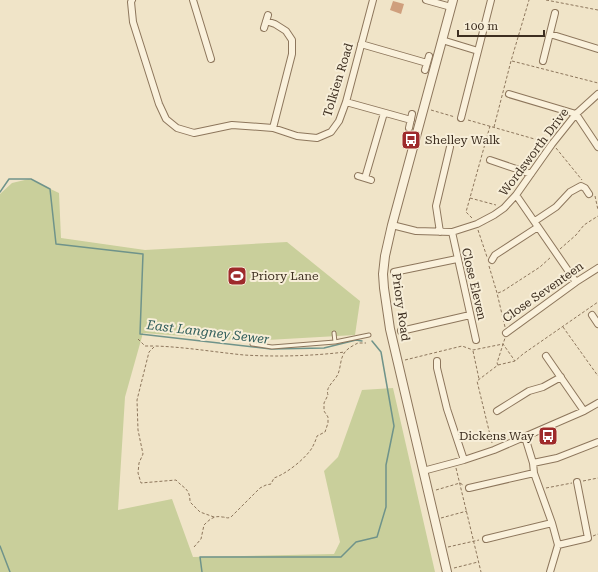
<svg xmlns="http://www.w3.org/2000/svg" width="598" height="572" font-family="'Roboto Serif',serif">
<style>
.green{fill:#c9cf9b}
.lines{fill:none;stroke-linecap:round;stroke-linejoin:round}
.stream{stroke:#6f938a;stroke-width:1.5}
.building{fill:#cf9f7d}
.service-casing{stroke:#8d765c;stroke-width:5}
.minor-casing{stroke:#8d765c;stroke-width:8}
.tertiary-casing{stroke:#8d765c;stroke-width:10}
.path{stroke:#8d765c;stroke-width:1;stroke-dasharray:3 2;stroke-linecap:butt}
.service{stroke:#faf1dc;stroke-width:3}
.minor{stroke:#faf1dc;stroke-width:6}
.tertiary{stroke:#faf1dc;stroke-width:8}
.labels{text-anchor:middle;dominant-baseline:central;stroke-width:4;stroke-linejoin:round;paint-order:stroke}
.street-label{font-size:12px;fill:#3d2e20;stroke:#f7eed8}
.poi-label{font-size:12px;fill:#3d2e20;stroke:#f7eed8;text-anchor:start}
.water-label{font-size:13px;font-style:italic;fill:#2f5d5a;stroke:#f7eed8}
</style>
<rect width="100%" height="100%" fill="#f0e4c8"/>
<path class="green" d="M 29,179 L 59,193 L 61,238 L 145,250 L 287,242 L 360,301 L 355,335 L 251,341 L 143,333 L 125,397 L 118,510 L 172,499 L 193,557 L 334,554 L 340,542 L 324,471 L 338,457 L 362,390 L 393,388 L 435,572 L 0,572 L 0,194 L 12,183 Z"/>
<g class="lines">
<path class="stream" d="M 0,192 L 9,179 L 31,179 L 50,189 L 56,244 L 143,254 L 140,334 L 271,349 L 324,348 L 356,340 L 362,341
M 0,546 L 10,572
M 202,572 L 200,557 L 341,557 L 356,542 L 377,537 L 386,507 L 386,465 L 394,426 L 381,352 L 372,341"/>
</g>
<path class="building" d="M 393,1 L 404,4 L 401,14 L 390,10 Z"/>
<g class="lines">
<g class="service-casing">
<path id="service" d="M 334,333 L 335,342 L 369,335
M 252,344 L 272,347 L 335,342"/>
</g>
<g class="minor-casing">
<path id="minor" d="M 132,0 L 131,2 L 133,22 L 159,104 L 166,119 L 177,128 L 194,133 L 232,125 L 273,128 L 297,136 L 317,138 L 331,132 L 339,121 L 346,102 L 373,0
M 193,0 L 211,59
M 426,0 L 451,7
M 266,21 L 275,24 L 286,31 L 292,40 L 292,54 L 273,128
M 264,28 L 268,15
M 550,34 L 598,49
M 442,40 L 478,51
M 361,44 L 427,63
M 543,61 L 555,13
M 425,70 L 429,56
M 509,94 L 576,114 L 598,147
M 346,102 L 411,120
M 461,118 L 491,0
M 409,128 L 412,114
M 490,160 L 531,174
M 358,176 L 371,180
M 365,178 L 384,113
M 516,195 L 576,282
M 535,221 L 556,207 L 570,192 L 581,186 L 585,188 L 589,194
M 392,225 L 416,231 L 452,232 L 477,224 L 494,215 L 504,208 L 516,195 L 552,144 L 576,114 L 598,94
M 440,232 L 436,206 L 450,147
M 452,232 L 476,340
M 492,260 L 495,255 L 538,227
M 394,272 L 457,259
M 592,315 L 598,324
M 401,331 L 470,315
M 506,333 L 576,282 L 598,268
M 546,356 L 584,411
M 437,361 L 437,368 L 447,409 L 464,460
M 497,411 L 529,391 L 543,387 L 561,377
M 525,437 L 533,463 L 534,473 L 552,523 L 558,545 L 550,572
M 533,463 L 557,458 L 598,442
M 423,471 L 464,460 L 494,450 L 584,411 L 598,403
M 469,488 L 534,473
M 486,539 L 552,523
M 558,545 L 588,538 L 577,482"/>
</g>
<g class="tertiary-casing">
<path id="tertiary" d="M 447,572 L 390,329 L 384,288 L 383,274 L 385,256 L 392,225 L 453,0"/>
</g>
<path class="path" d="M 546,0 L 598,10
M 512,61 L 598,83
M 431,110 L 455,117
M 468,120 L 545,142
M 494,127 L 511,61 L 529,0
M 556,148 L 582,180
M 595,196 L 598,210
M 470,198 L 496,205
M 472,218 L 466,212 L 490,126
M 478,230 L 487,257
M 560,249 L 576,235 L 584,225 L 598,216
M 489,266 L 497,293 L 505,327
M 498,293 L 503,291 L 540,267 L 551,257
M 563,327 L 598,376
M 138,339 L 145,346 L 154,346
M 473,351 L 479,379
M 405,360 L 462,346 L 473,350 L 503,344 L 515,361
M 498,365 L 515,361 L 523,354 L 598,302
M 492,443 L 477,381 L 498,365 L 497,363 L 505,338
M 456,468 L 481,572
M 583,481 L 598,478
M 546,488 L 572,483
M 436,490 L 460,483 L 463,485
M 214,517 L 200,512 L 190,502 C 190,488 184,489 176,480 L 141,483 L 138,473 L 139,463 L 143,454 L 138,430 L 137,400 L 149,352 L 155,346 C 185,347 214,352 244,355 C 277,357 312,356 345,352
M 441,518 L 467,511
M 593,536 L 598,534
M 194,547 L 201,539 L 204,525 C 209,520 214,515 222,517 C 226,517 227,519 231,517 L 260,488 L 266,485 L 271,484 L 274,478 C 286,474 305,459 312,448 C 314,444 316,440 317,436 L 325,432 L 328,423 L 328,417 L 324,411 L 324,403 L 328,395 C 325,387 335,381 338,374 C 341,367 340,358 345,352 C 348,348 354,345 358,343 L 366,343
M 448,547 L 479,540
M 454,568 L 478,562"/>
<use href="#service" class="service"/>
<use href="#minor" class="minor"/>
<use href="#tertiary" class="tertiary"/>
</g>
<defs>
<g id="bus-square" transform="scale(1)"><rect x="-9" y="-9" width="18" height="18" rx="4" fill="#9e2a2b" stroke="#f7eed8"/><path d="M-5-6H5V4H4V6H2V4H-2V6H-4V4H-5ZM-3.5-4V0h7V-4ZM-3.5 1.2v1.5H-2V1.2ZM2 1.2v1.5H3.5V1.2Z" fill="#fff"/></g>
<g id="stadium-square" transform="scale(1)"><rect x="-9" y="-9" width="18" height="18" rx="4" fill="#9e2a2b" stroke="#f7eed8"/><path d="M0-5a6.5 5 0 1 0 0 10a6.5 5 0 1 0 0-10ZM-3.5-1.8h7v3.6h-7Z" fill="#fff"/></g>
</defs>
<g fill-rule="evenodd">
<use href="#bus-square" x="411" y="140"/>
<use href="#stadium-square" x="237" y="276"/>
<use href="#bus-square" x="548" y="436"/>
</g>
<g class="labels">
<g class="street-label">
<text transform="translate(338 80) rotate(-73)">Tolkien Road</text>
<text transform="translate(534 152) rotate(-53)">Wordsworth Drive</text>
<text transform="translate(474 284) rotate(77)">Close Eleven</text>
<text transform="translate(543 292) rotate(-35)">Close Seventeen</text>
<text transform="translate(401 307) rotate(82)">Priory Road</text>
</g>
<g class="poi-label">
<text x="425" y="140">Shelley Walk</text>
<text x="251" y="276">Priory Lane</text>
<text x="534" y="436" text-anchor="end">Dickens Way</text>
</g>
<g class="water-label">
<text transform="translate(208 332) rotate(7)">East Langney Sewer</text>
</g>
</g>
<path d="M458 30v6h86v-6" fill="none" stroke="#3d2e20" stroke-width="2"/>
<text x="464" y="30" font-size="12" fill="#3d2e20" stroke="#f7eed8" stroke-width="3" paint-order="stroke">100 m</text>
</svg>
